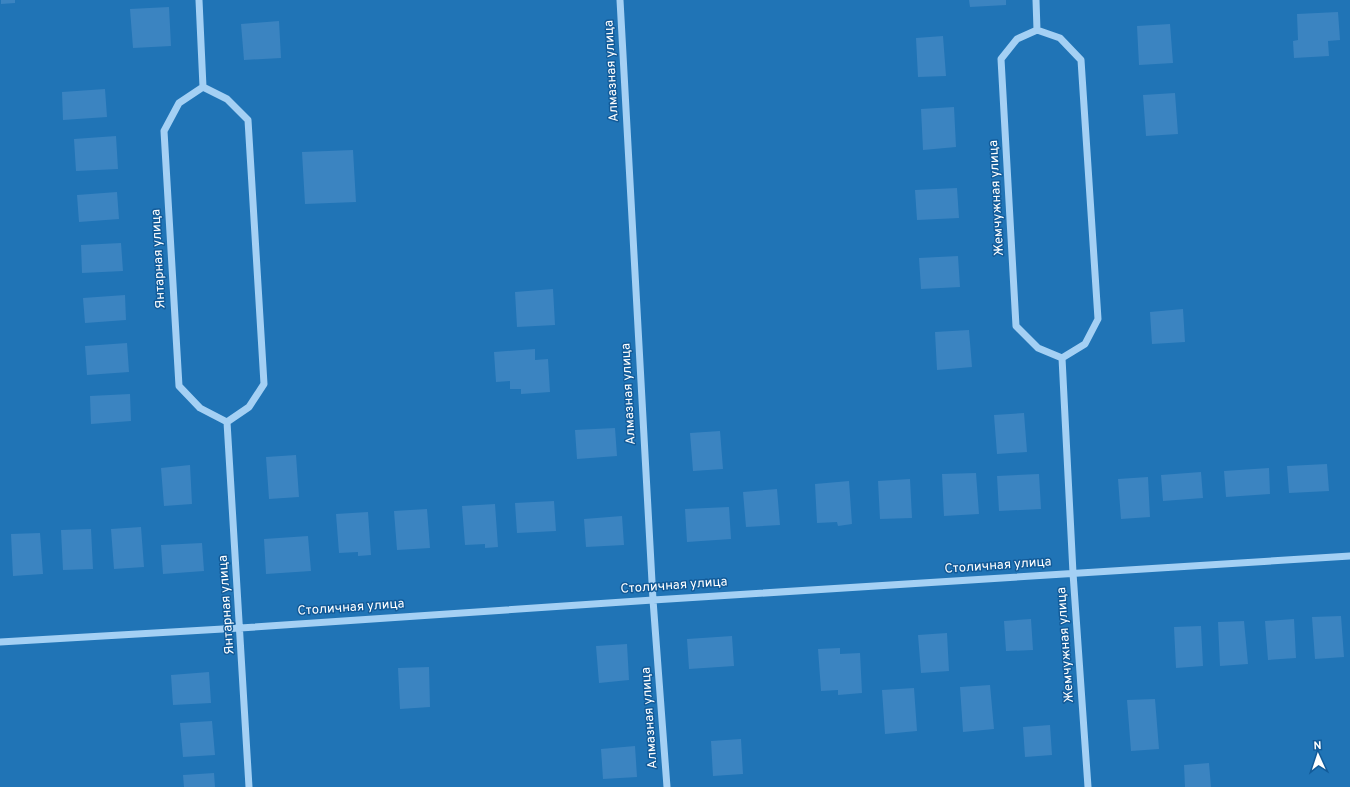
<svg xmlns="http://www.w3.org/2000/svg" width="1350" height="787" font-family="Overpass,sans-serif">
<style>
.green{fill:#2074b6}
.building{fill:#3b84c1}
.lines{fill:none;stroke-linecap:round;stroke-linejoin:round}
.minor{stroke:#a4d0f4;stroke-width:7}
.labels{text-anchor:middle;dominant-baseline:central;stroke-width:3;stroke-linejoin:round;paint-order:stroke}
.street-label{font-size:13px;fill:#fff;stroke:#125b99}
</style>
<rect width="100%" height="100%" fill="#125b99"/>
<path class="green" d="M 0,0 L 1350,0 L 1350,787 L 0,787 Z"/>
<path class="building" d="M 1,0 L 15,0 L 15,3 L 1,4 Z
M 969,0 L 1006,0 L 1006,5 L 970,7 Z
M 169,7 L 171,46 L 133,48 L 130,9 Z
M 1338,12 L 1340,40 L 1328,41 L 1329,56 L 1294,58 L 1293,41 L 1298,40 L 1297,14 Z
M 279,21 L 281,58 L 244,60 L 241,24 Z
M 1170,24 L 1173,63 L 1139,65 L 1137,26 Z
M 943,36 L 946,76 L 918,77 L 916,38 Z
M 105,89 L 107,117 L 63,120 L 62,92 Z
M 1175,93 L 1178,134 L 1146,136 L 1143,95 Z
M 954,107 L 956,147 L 923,150 L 921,109 Z
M 116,136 L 118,169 L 76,171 L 74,139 Z
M 353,150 L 356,202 L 305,204 L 302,152 Z
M 957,188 L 959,218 L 917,220 L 915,190 Z
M 117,192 L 119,219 L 79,222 L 77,195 Z
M 121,243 L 123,271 L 82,273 L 81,245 Z
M 958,256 L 960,287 L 921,289 L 919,258 Z
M 553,289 L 555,325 L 517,327 L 515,292 Z
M 125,295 L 126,320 L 85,323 L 83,298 Z
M 1183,309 L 1185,342 L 1152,344 L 1150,312 Z
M 969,330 L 972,367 L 937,370 L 935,332 Z
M 127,343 L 129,372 L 87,375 L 85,346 Z
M 535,349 L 535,360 L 548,359 L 550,392 L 521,394 L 521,389 L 510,389 L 510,381 L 496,382 L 494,352 Z
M 130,394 L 131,421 L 91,424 L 90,396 Z
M 1024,413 L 1027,452 L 997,454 L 994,415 Z
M 615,428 L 617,456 L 577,459 L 575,430 Z
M 720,431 L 723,469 L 693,471 L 690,433 Z
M 296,455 L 299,497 L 269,499 L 266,457 Z
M 1327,464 L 1329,491 L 1289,493 L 1287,466 Z
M 190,465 L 192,504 L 164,506 L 161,468 Z
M 1269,468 L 1270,494 L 1226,497 L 1224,471 Z
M 1201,472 L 1203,498 L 1163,501 L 1161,475 Z
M 976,473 L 979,514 L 944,516 L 942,474 Z
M 1039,474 L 1041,509 L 999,511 L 997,476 Z
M 1148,477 L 1150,517 L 1121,519 L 1118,479 Z
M 910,479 L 912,518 L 880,519 L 878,481 Z
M 849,481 L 852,524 L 838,526 L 837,522 L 817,523 L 815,484 Z
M 777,489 L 780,525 L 746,527 L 743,492 Z
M 554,501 L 556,531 L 517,533 L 515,503 Z
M 495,504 L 498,547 L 485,548 L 485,544 L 465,545 L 462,506 Z
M 729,507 L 731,539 L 687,542 L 685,509 Z
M 427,509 L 430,548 L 397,550 L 394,511 Z
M 368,512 L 371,555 L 358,556 L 358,552 L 339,553 L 336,514 Z
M 622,516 L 624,545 L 586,547 L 584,519 Z
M 141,527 L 144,567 L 114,569 L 111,529 Z
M 91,529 L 93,569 L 63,570 L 61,530 Z
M 40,533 L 43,574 L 13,576 L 11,534 Z
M 308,536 L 311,571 L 266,574 L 264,539 Z
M 202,543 L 204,571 L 163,574 L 161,545 Z
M 1341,616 L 1344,657 L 1315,659 L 1312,617 Z
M 1031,619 L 1033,650 L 1006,651 L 1004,621 Z
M 1294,619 L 1296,658 L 1268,660 L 1265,621 Z
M 1244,621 L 1248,664 L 1220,666 L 1218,622 Z
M 1201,626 L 1203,666 L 1176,668 L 1174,627 Z
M 947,633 L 949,671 L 921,673 L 918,635 Z
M 732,636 L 734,666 L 689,669 L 687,639 Z
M 627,644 L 629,680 L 599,683 L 596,646 Z
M 840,648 L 840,654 L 860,653 L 862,693 L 838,695 L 838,690 L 821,691 L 818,649 Z
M 429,667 L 430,707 L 400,709 L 398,668 Z
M 209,672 L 211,703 L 173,705 L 171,675 Z
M 990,685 L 994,729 L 963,732 L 960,687 Z
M 914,688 L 917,731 L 885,734 L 882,690 Z
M 1155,699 L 1159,749 L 1131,751 L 1127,700 Z
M 212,721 L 215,755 L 183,757 L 180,723 Z
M 1050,725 L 1052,755 L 1025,757 L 1023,727 Z
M 741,739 L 743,774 L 713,776 L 711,741 Z
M 635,746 L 637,777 L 603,779 L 601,749 Z
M 1209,763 L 1211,787 L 1185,787 L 1184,765 Z
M 214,773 L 215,787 L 184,787 L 183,775 Z"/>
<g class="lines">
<path class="minor" d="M 199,0 L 203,87 L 179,103 L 164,131 L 179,386 L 200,408 L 227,422 L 249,787
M 620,0 L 653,600 L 667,787
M 1036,0 L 1037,30 L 1060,38 L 1081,60 L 1098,319 L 1085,344 L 1062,358 L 1073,573 L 1088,787
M 1037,30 L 1017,39 L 1001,59 L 1016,326 L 1038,348 L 1062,358
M 203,87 L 227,99 L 248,120 L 264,384 L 249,407 L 227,422
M 0,642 L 240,628 L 653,600 L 1350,556"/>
</g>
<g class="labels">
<g class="street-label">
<text transform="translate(612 71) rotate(-93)">Алмазная улица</text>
<text transform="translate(997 198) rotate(-93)">Жемчужная улица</text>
<text transform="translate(159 259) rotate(-93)">Янтарная улица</text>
<text transform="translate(629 394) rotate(-93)">Алмазная улица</text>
<text transform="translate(998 566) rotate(-4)">Столичная улица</text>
<text transform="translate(674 586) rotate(-4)">Столичная улица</text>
<text transform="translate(227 605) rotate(-94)">Янтарная улица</text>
<text transform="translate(351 608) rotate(-4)">Столичная улица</text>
<text transform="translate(1066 645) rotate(-94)">Жемчужная улица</text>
<text transform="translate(650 718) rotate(-94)">Алмазная улица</text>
</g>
</g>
<g transform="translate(1318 755) rotate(357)" stroke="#125b99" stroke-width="3" paint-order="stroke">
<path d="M0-3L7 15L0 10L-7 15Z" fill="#ffffff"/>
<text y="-6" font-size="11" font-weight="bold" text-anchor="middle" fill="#ffffff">N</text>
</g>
</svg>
